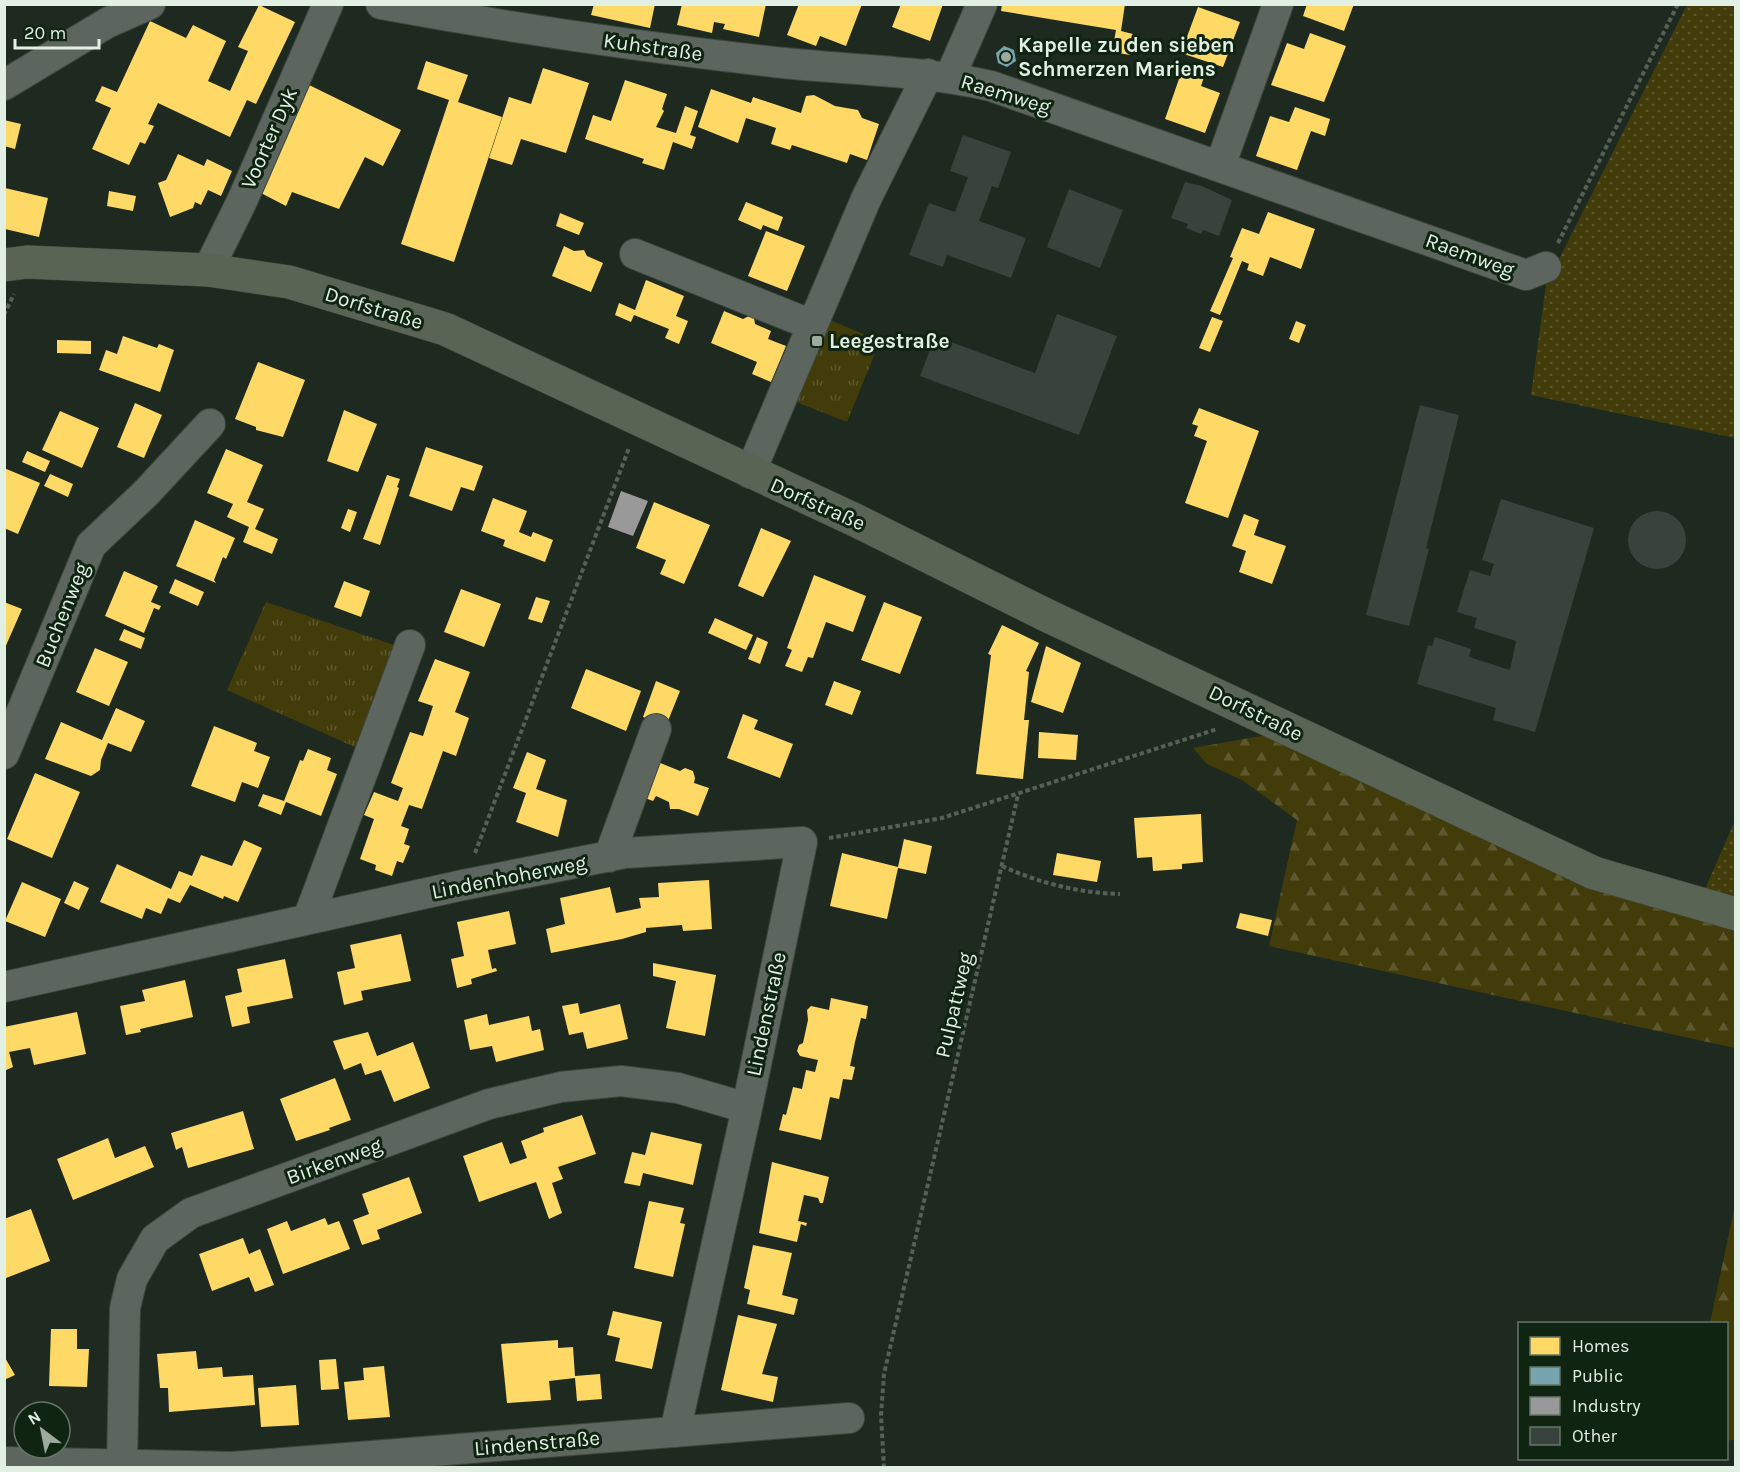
<svg xmlns="http://www.w3.org/2000/svg" width="1740" height="1472" font-family="Karla,sans-serif">
<style>
.grass{fill:url(#grass-dots)}
.forest{fill:url(#forest-firs)}
.park{fill:url(#park-tufts)}
.homes{fill:#ffd966}
.public{fill:#76a5af}
.industry{fill:#999}
.building{fill:#37433c}
.lines{fill:none;stroke-linecap:round;stroke-linejoin:round}
.minor-casing{stroke:#3c463d;stroke-width:32}
.major-casing{stroke:#3c463d;stroke-width:34}
.path{stroke:#566057;stroke-width:4;stroke-dasharray:4.5 3;stroke-linecap:butt}
.minor{stroke:#5d665e;stroke-width:30}
.major{stroke:#5a6454;stroke-width:33}
.poi-dot{fill:#9daa9e;stroke:#102412;stroke-width:2}
.labels{text-anchor:middle;dominant-baseline:central;stroke-width:6;stroke-linejoin:round;paint-order:stroke}
.poi-label{font-size:21px;font-weight:bold;fill:#e2efe3;stroke:#102412;text-anchor:start}
.street-label{font-size:21px;fill:#e2efe3;stroke:#102412}
</style>
<defs>
<pattern id="grass-dots" width="8" height="8" patternUnits="userSpaceOnUse" patternTransform="scale(1.5)"><rect width="8" height="8" fill="#423c0b"/><path d="M2 2h.1M6 6h.1" fill="none" stroke="#5d582e" stroke-width="1.8" stroke-linecap="round"/></pattern>
<pattern id="forest-firs" width="22" height="20" patternUnits="userSpaceOnUse" patternTransform="scale(1.5)"><rect width="22" height="20" fill="#423c0b"/><path d="M5 1l3.5 6h-7zM16 11l3.5 6h-7z" fill="#5d582e"/></pattern>
<pattern id="park-tufts" width="24" height="20" patternUnits="userSpaceOnUse" patternTransform="scale(1.5)"><rect width="24" height="20" fill="#423c0b"/><path d="M3 7l-1-3M5 7V3M7 7l1-3M15 17l-1-3M17 17v-4M19 17l1-3" fill="none" stroke="#5d582e"/></pattern>
</defs>
<rect width="100%" height="100%" fill="#1e2a1f"/>
<path class="grass" d="M 1687,5 L 1735,5 L 1735,438 L 1531,395 L 1546,285 Z
M 1735,821 L 1735,903 L 1705,889 Z"/>
<path class="forest" d="M 1311,727 L 1595,856 L 1705,889 L 1735,903 L 1735,1048 L 1269,946 L 1297,820 L 1242,780 L 1207,764 L 1193,748 Z
M 1735,1205 L 1736,1439 L 1727,1441 L 1726,1324 L 1710,1323 Z"/>
<path class="park" d="M 830,320 L 880,341 L 847,422 L 796,402 Z
M 266,602 L 400,647 L 357,748 L 227,690 Z"/>
<path class="homes" d="M 594,4 L 655,4 L 650,28 L 591,15 Z
M 682,4 L 766,4 L 759,37 L 723,29 L 725,24 L 714,22 L 712,33 L 677,25 Z
M 799,4 L 862,4 L 846,46 L 820,36 L 816,46 L 787,35 Z
M 901,4 L 943,4 L 930,41 L 892,27 Z
M 1002,4 L 1125,4 L 1121,31 L 1133,34 L 1130,55 L 1112,52 L 1116,30 L 1001,11 Z
M 1307,4 L 1354,4 L 1344,31 L 1303,16 Z
M 259,5 L 295,22 L 256,104 L 247,100 L 230,137 L 158,103 L 148,124 L 154,126 L 145,144 L 140,142 L 129,165 L 92,149 L 111,108 L 95,101 L 102,86 L 117,92 L 150,21 L 186,38 L 193,25 L 226,41 L 208,81 L 230,91 L 248,51 L 238,47 Z
M 1198,7 L 1240,22 L 1223,67 L 1181,53 Z
M 1310,33 L 1346,46 L 1324,102 L 1271,85 L 1287,43 L 1304,49 Z
M 426,61 L 468,75 L 458,102 L 502,117 L 454,262 L 401,244 L 449,100 L 417,89 Z
M 1170,62 L 1205,74 L 1201,86 L 1220,93 L 1205,133 L 1165,119 L 1179,79 L 1165,74 Z
M 543,68 L 589,83 L 566,153 L 521,139 L 512,165 L 489,158 L 509,97 L 531,104 Z
M 625,80 L 667,94 L 662,109 L 664,111 L 656,127 L 676,133 L 685,106 L 698,111 L 690,135 L 696,137 L 692,149 L 673,142 L 664,170 L 642,163 L 644,159 L 585,139 L 593,115 L 611,121 Z
M 303,82 L 401,130 L 383,166 L 365,157 L 339,209 L 292,192 L 286,206 L 257,191 Z
M 711,89 L 751,103 L 753,97 L 801,113 L 806,96 L 814,95 L 835,106 L 858,110 L 862,118 L 879,124 L 867,160 L 850,154 L 847,163 L 792,145 L 790,150 L 771,144 L 776,128 L 746,118 L 738,143 L 698,127 Z
M 1295,107 L 1330,119 L 1325,136 L 1311,131 L 1297,170 L 1256,156 L 1270,116 L 1289,122 Z
M 4,120 L 21,124 L 15,149 L 4,146 Z
M 178,154 L 204,166 L 207,159 L 232,171 L 221,196 L 208,190 L 201,205 L 195,202 L 193,208 L 170,217 L 158,183 L 166,180 Z
M 5,188 L 48,198 L 39,237 L 5,229 Z
M 109,191 L 136,196 L 133,211 L 107,206 Z
M 746,202 L 783,217 L 778,231 L 763,225 L 761,230 L 738,220 Z
M 1268,212 L 1315,229 L 1301,269 L 1270,257 L 1263,276 L 1247,270 L 1249,264 L 1242,261 L 1220,315 L 1210,311 L 1233,258 L 1230,257 L 1242,228 L 1259,234 Z
M 560,213 L 584,223 L 579,235 L 556,226 Z
M 766,231 L 805,246 L 787,291 L 748,276 Z
M 564,246 L 574,251 L 584,250 L 587,256 L 603,263 L 591,292 L 552,276 Z
M 646,280 L 684,296 L 676,316 L 688,321 L 679,344 L 665,338 L 669,329 L 634,315 L 631,322 L 615,315 L 619,303 L 635,310 Z
M 724,311 L 743,319 L 749,316 L 754,318 L 755,324 L 771,331 L 768,339 L 786,346 L 771,382 L 752,374 L 757,362 L 711,343 Z
M 1212,317 L 1223,321 L 1210,352 L 1199,348 Z
M 1296,321 L 1306,325 L 1299,343 L 1289,339 Z
M 123,336 L 157,348 L 159,344 L 174,350 L 160,392 L 99,370 L 106,350 L 117,354 Z
M 57,340 L 91,341 L 91,354 L 57,353 Z
M 258,362 L 305,380 L 283,437 L 256,430 L 256,427 L 235,419 Z
M 135,403 L 162,415 L 144,458 L 117,447 Z
M 1199,408 L 1259,431 L 1228,518 L 1185,503 L 1207,441 L 1194,436 L 1198,426 L 1192,424 Z
M 344,410 L 377,424 L 358,472 L 327,461 Z
M 60,411 L 99,428 L 82,468 L 42,450 Z
M 426,447 L 483,466 L 474,491 L 461,487 L 452,511 L 409,496 Z
M 226,449 L 263,465 L 247,502 L 264,509 L 255,529 L 278,539 L 272,554 L 243,542 L 249,527 L 227,517 L 233,504 L 207,493 Z
M 27,451 L 50,461 L 45,472 L 22,462 Z
M 4,468 L 40,483 L 18,534 L 4,528 Z
M 50,474 L 73,484 L 68,497 L 44,486 Z
M 387,475 L 400,479 L 397,487 L 399,488 L 380,545 L 363,539 Z
M 493,498 L 527,511 L 519,532 L 531,537 L 533,532 L 553,540 L 545,562 L 503,546 L 505,540 L 481,531 Z
M 654,502 L 710,525 L 684,584 L 660,574 L 666,560 L 636,548 Z
M 348,509 L 357,512 L 350,532 L 341,528 Z
M 1244,514 L 1259,520 L 1254,535 L 1286,546 L 1272,584 L 1239,572 L 1246,551 L 1232,546 Z
M 195,520 L 235,538 L 226,559 L 223,557 L 214,580 L 216,583 L 176,566 Z
M 761,528 L 791,541 L 763,597 L 738,586 Z
M 124,571 L 158,586 L 151,602 L 161,606 L 159,610 L 154,608 L 144,633 L 105,616 Z
M 814,575 L 866,596 L 853,632 L 826,622 L 813,658 L 808,657 L 802,672 L 785,666 L 792,650 L 787,648 Z
M 175,579 L 204,592 L 198,606 L 169,593 Z
M 344,581 L 370,591 L 361,617 L 334,607 Z
M 461,589 L 501,604 L 484,647 L 444,632 Z
M 536,597 L 550,601 L 542,623 L 528,619 Z
M 4,602 L 22,609 L 4,650 Z
M 884,602 L 922,617 L 900,674 L 861,660 Z
M 715,618 L 753,635 L 746,650 L 708,633 Z
M 1002,625 L 1039,643 L 1026,671 L 1029,672 L 1024,720 L 1029,720 L 1023,779 L 976,774 L 991,655 L 988,654 Z
M 124,629 L 145,638 L 141,649 L 119,640 Z
M 757,637 L 768,642 L 760,664 L 748,659 Z
M 1046,646 L 1081,663 L 1063,713 L 1031,702 Z
M 95,648 L 128,662 L 109,706 L 76,692 Z
M 435,659 L 470,672 L 455,712 L 469,718 L 456,756 L 443,751 L 422,809 L 409,805 L 401,826 L 409,829 L 404,844 L 410,846 L 403,863 L 397,861 L 392,876 L 375,870 L 376,865 L 360,859 L 374,819 L 364,815 L 374,792 L 398,801 L 403,788 L 391,783 L 410,732 L 423,736 L 433,706 L 418,701 Z
M 586,669 L 641,691 L 626,731 L 571,708 Z
M 656,681 L 680,691 L 666,726 L 643,717 Z
M 834,681 L 861,691 L 852,715 L 825,705 Z
M 116,708 L 145,721 L 131,752 L 108,743 L 101,760 L 100,770 L 91,776 L 45,759 L 61,722 L 102,740 Z
M 743,714 L 758,720 L 754,729 L 793,744 L 780,778 L 727,758 Z
M 214,726 L 257,743 L 254,751 L 270,757 L 258,788 L 242,782 L 235,802 L 191,786 Z
M 1039,732 L 1078,735 L 1076,760 L 1038,758 Z
M 308,749 L 331,758 L 327,770 L 337,774 L 321,816 L 286,802 L 281,815 L 258,806 L 263,794 L 284,801 L 300,760 L 303,761 Z
M 527,752 L 546,760 L 536,789 L 567,800 L 558,837 L 516,822 L 526,793 L 513,788 Z
M 653,760 L 680,771 L 685,768 L 693,771 L 695,778 L 694,783 L 709,788 L 698,816 L 679,809 L 670,809 L 669,802 L 656,796 L 653,801 L 639,796 Z
M 35,773 L 80,792 L 52,858 L 7,839 Z
M 1201,814 L 1203,862 L 1182,864 L 1182,869 L 1153,871 L 1152,857 L 1137,858 L 1134,818 Z
M 904,839 L 932,846 L 926,874 L 898,868 L 887,919 L 830,906 L 842,853 L 898,867 Z
M 244,840 L 262,848 L 238,902 L 224,896 L 223,899 L 190,885 L 180,903 L 168,898 L 161,914 L 146,908 L 142,919 L 100,902 L 117,864 L 171,889 L 179,871 L 192,876 L 201,855 L 232,866 Z
M 1057,853 L 1101,861 L 1097,882 L 1053,875 Z
M 709,880 L 712,929 L 683,931 L 682,925 L 646,928 L 646,932 L 622,939 L 551,953 L 546,929 L 565,924 L 560,898 L 610,887 L 616,913 L 641,908 L 639,898 L 659,897 L 658,883 Z
M 74,881 L 89,888 L 79,910 L 64,903 Z
M 22,882 L 61,899 L 45,937 L 5,921 Z
M 509,911 L 516,944 L 488,950 L 492,969 L 496,968 L 497,971 L 471,979 L 472,984 L 457,988 L 451,959 L 464,956 L 457,922 Z
M 1240,913 L 1272,920 L 1268,936 L 1236,928 Z
M 401,934 L 411,981 L 361,991 L 363,1000 L 344,1005 L 337,972 L 355,968 L 350,945 Z
M 285,959 L 293,998 L 247,1007 L 250,1023 L 232,1027 L 225,996 L 242,992 L 237,969 Z
M 653,963 L 716,975 L 705,1036 L 666,1028 L 676,981 L 653,976 Z
M 185,980 L 193,1017 L 140,1029 L 141,1032 L 126,1035 L 120,1006 L 145,1001 L 142,990 Z
M 831,998 L 868,1006 L 866,1019 L 861,1018 L 855,1042 L 850,1066 L 855,1067 L 852,1080 L 843,1079 L 839,1099 L 830,1097 L 821,1140 L 779,1130 L 783,1114 L 786,1115 L 793,1087 L 802,1089 L 806,1070 L 815,1072 L 818,1060 L 800,1056 L 797,1051 L 799,1045 L 803,1043 L 808,1020 L 807,1010 L 811,1006 L 829,1010 Z
M 578,1003 L 580,1014 L 620,1004 L 628,1039 L 587,1049 L 583,1032 L 569,1035 L 562,1006 Z
M 77,1012 L 86,1054 L 34,1065 L 30,1048 L 9,1052 L 13,1067 L 4,1071 L 4,1027 Z
M 487,1014 L 489,1025 L 529,1016 L 532,1031 L 540,1029 L 544,1050 L 496,1062 L 492,1046 L 470,1050 L 464,1020 Z
M 368,1032 L 377,1056 L 413,1042 L 430,1088 L 394,1102 L 381,1070 L 365,1075 L 361,1063 L 344,1070 L 333,1041 Z
M 335,1078 L 351,1120 L 329,1128 L 330,1130 L 296,1141 L 280,1099 Z
M 243,1111 L 254,1149 L 188,1168 L 182,1147 L 176,1150 L 171,1133 Z
M 582,1115 L 596,1154 L 558,1167 L 563,1179 L 552,1183 L 562,1213 L 549,1219 L 536,1182 L 479,1202 L 463,1156 L 502,1142 L 510,1164 L 527,1158 L 521,1141 L 544,1132 L 543,1128 Z
M 651,1132 L 702,1144 L 693,1185 L 643,1173 L 640,1186 L 624,1183 L 632,1152 L 645,1155 Z
M 108,1138 L 115,1158 L 145,1146 L 154,1167 L 73,1200 L 57,1159 Z
M 772,1162 L 829,1177 L 823,1203 L 820,1203 L 818,1198 L 804,1195 L 798,1221 L 807,1223 L 806,1226 L 801,1224 L 797,1242 L 759,1233 Z
M 409,1177 L 422,1213 L 377,1230 L 380,1239 L 362,1245 L 353,1220 L 369,1214 L 362,1194 Z
M 649,1201 L 684,1208 L 680,1223 L 685,1224 L 673,1277 L 634,1268 Z
M 31,1209 L 50,1261 L 6,1278 L 4,1219 Z
M 325,1218 L 328,1225 L 339,1221 L 350,1249 L 283,1274 L 267,1229 L 287,1221 L 291,1231 Z
M 243,1238 L 249,1254 L 260,1249 L 274,1285 L 255,1292 L 249,1277 L 212,1291 L 199,1254 Z
M 753,1245 L 792,1253 L 782,1295 L 798,1299 L 794,1315 L 747,1304 L 750,1290 L 744,1288 Z
M 613,1311 L 662,1322 L 652,1369 L 615,1361 L 620,1338 L 607,1335 Z
M 738,1315 L 777,1324 L 762,1374 L 778,1377 L 773,1402 L 721,1390 Z
M 51,1329 L 77,1329 L 77,1349 L 89,1349 L 87,1387 L 49,1386 Z
M 558,1340 L 558,1348 L 573,1347 L 575,1376 L 600,1374 L 602,1399 L 577,1401 L 575,1378 L 549,1381 L 551,1400 L 507,1403 L 501,1344 Z
M 196,1351 L 198,1369 L 222,1367 L 223,1377 L 253,1375 L 255,1405 L 169,1412 L 168,1388 L 160,1388 L 157,1354 Z
M 4,1356 L 15,1375 L 4,1380 Z
M 336,1359 L 339,1389 L 321,1390 L 319,1360 Z
M 384,1366 L 390,1417 L 348,1420 L 344,1382 L 364,1380 L 363,1368 Z
M 296,1385 L 299,1425 L 261,1427 L 258,1388 Z"/>
<path class="public" d="M 1004,46 L 1014,50 L 1016,61 L 1007,67 L 998,63 L 996,53 Z"/>
<path class="industry" d="M 621,491 L 648,501 L 633,536 L 608,527 Z"/>
<path class="building" d="M 963,135 L 1011,152 L 998,188 L 992,186 L 979,221 L 1026,238 L 1011,278 L 947,255 L 943,267 L 909,255 L 929,203 L 955,212 L 968,177 L 950,171 Z
M 1185,182 L 1202,186 L 1232,200 L 1219,236 L 1203,230 L 1201,234 L 1186,228 L 1188,224 L 1171,218 Z
M 1069,189 L 1123,210 L 1100,268 L 1047,247 Z
M 1057,314 L 1117,336 L 1079,435 L 920,376 L 935,336 L 1035,373 Z
M 1420,405 L 1459,415 L 1426,548 L 1429,549 L 1409,626 L 1366,615 Z
M 1501,499 L 1594,528 L 1535,732 L 1493,720 L 1496,708 L 1417,684 L 1428,645 L 1432,646 L 1435,637 L 1471,649 L 1469,657 L 1510,670 L 1516,641 L 1474,628 L 1477,618 L 1457,612 L 1470,570 L 1490,576 L 1494,564 L 1482,560 Z
M1628 540a29 29 0 1 1 58 0a29 29 0 1 1-58 0Z"/>
<g class="lines">
<g class="minor-casing">
<path id="minor" d="M 381,4 C 511,28 642,47 774,62 C 847,70 919,70 991,86 L 1526,275 L 1546,267
M 950,77 L 982,4
M 4,85 L 107,23 L 150,4
M 1220,166 L 1278,4
M 635,254 L 812,325
M 208,270 L 242,201 L 328,4
M 750,473 L 866,199 L 928,74
M 4,754 L 91,545 L 146,493 L 210,424
M 609,857 L 656,729
M 308,919 L 410,645
M 4,987 L 463,885 L 625,853 L 802,842 L 747,1108 L 675,1432
M 4,1462 L 232,1467 L 849,1418
M 122,1465 L 125,1308 L 132,1279 L 155,1239 L 191,1213 L 489,1104 L 561,1087 L 621,1081 L 678,1088 L 747,1108"/>
</g>
<g class="major-casing">
<path id="major" d="M 4,265 L 27,262 L 208,270 L 289,282 L 445,329 L 855,520 L 1046,615 L 1594,873 L 1736,914"/>
</g>
<path class="path" d="M 1558,243 L 1678,4
M 4,315 L 14,294
M 829,838 L 942,818 L 1217,729
M 475,853 L 629,448
M 1002,866 C 1039,883 1079,893 1120,894
M 884,1468 L 881,1415 L 884,1374 L 1018,795"/>
<use href="#minor" class="minor"/>
<use href="#major" class="major"/>
</g>
<g class="poi-dot">
<circle cx="1006" cy="57" r="6"/>
<rect x="811" y="335" width="12" height="12" rx="3"/>
</g>
<g class="labels">
<g class="poi-label">
<text x="1018" y="45">Kapelle zu den sieben<tspan x="1018" dy="24">Schmerzen Mariens</tspan></text>
<text x="829" y="341">Leegestraße</text>
</g>
<g class="street-label">
<text transform="translate(653 47) rotate(8)">Kuhstraße</text>
<text transform="translate(1006 94) rotate(17)">Raemweg</text>
<text transform="translate(269 138) rotate(-66)">Voorter Dyk</text>
<text transform="translate(1470 255) rotate(20)">Raemweg</text>
<text transform="translate(374 308) rotate(17)">Dorfstraße</text>
<text transform="translate(818 504) rotate(24)">Dorfstraße</text>
<text transform="translate(62 615) rotate(-68)">Buchenweg</text>
<text transform="translate(1256 713) rotate(26)">Dorfstraße</text>
<text transform="translate(509 877) rotate(-11)">Lindenhoherweg</text>
<text transform="translate(954 1005) rotate(-77)">Pulpattweg</text>
<text transform="translate(766 1014) rotate(-78)">Lindenstraße</text>
<text transform="translate(334 1161) rotate(-20)">Birkenweg</text>
<text transform="translate(537 1443) rotate(-5)">Lindenstraße</text>
</g>
</g>
<rect width="1740" height="1472" fill="none" stroke="#e2efe3" stroke-width="12"/>
<rect x="1518" y="1322" width="210" height="138" fill="#102412" stroke="#647566" stroke-width="1.5"/>
<rect x="1530" y="1337" width="30" height="18" fill="#ffd966" stroke="#647566" stroke-width="1.5"/>
<text x="1572" y="1352" font-size="18" fill="#e2efe3">Homes</text>
<rect x="1530" y="1367" width="30" height="18" fill="#76a5af" stroke="#647566" stroke-width="1.5"/>
<text x="1572" y="1382" font-size="18" fill="#e2efe3">Public</text>
<rect x="1530" y="1397" width="30" height="18" fill="#999999" stroke="#647566" stroke-width="1.5"/>
<text x="1572" y="1412" font-size="18" fill="#e2efe3">Industry</text>
<rect x="1530" y="1427" width="30" height="18" fill="#37433c" stroke="#647566" stroke-width="1.5"/>
<text x="1572" y="1442" font-size="18" fill="#e2efe3">Other</text>
<g transform="translate(42 1430) rotate(328)"><circle r="28" fill="#102412" stroke="#647566" stroke-width="1.5"/>
<path d="M0-4.5L10 22L0 15L-10 22Z" fill="#9daa9e"/>
<text y="-9" font-size="16" font-weight="bold" text-anchor="middle" fill="#e2efe3">N</text>
</g>
<path d="M15 39v9h84v-9" fill="none" stroke="#e2efe3" stroke-width="3"/>
<text x="24" y="39" font-size="18" fill="#e2efe3" stroke="#102412" stroke-width="4.5" paint-order="stroke">20 m</text>
</svg>
